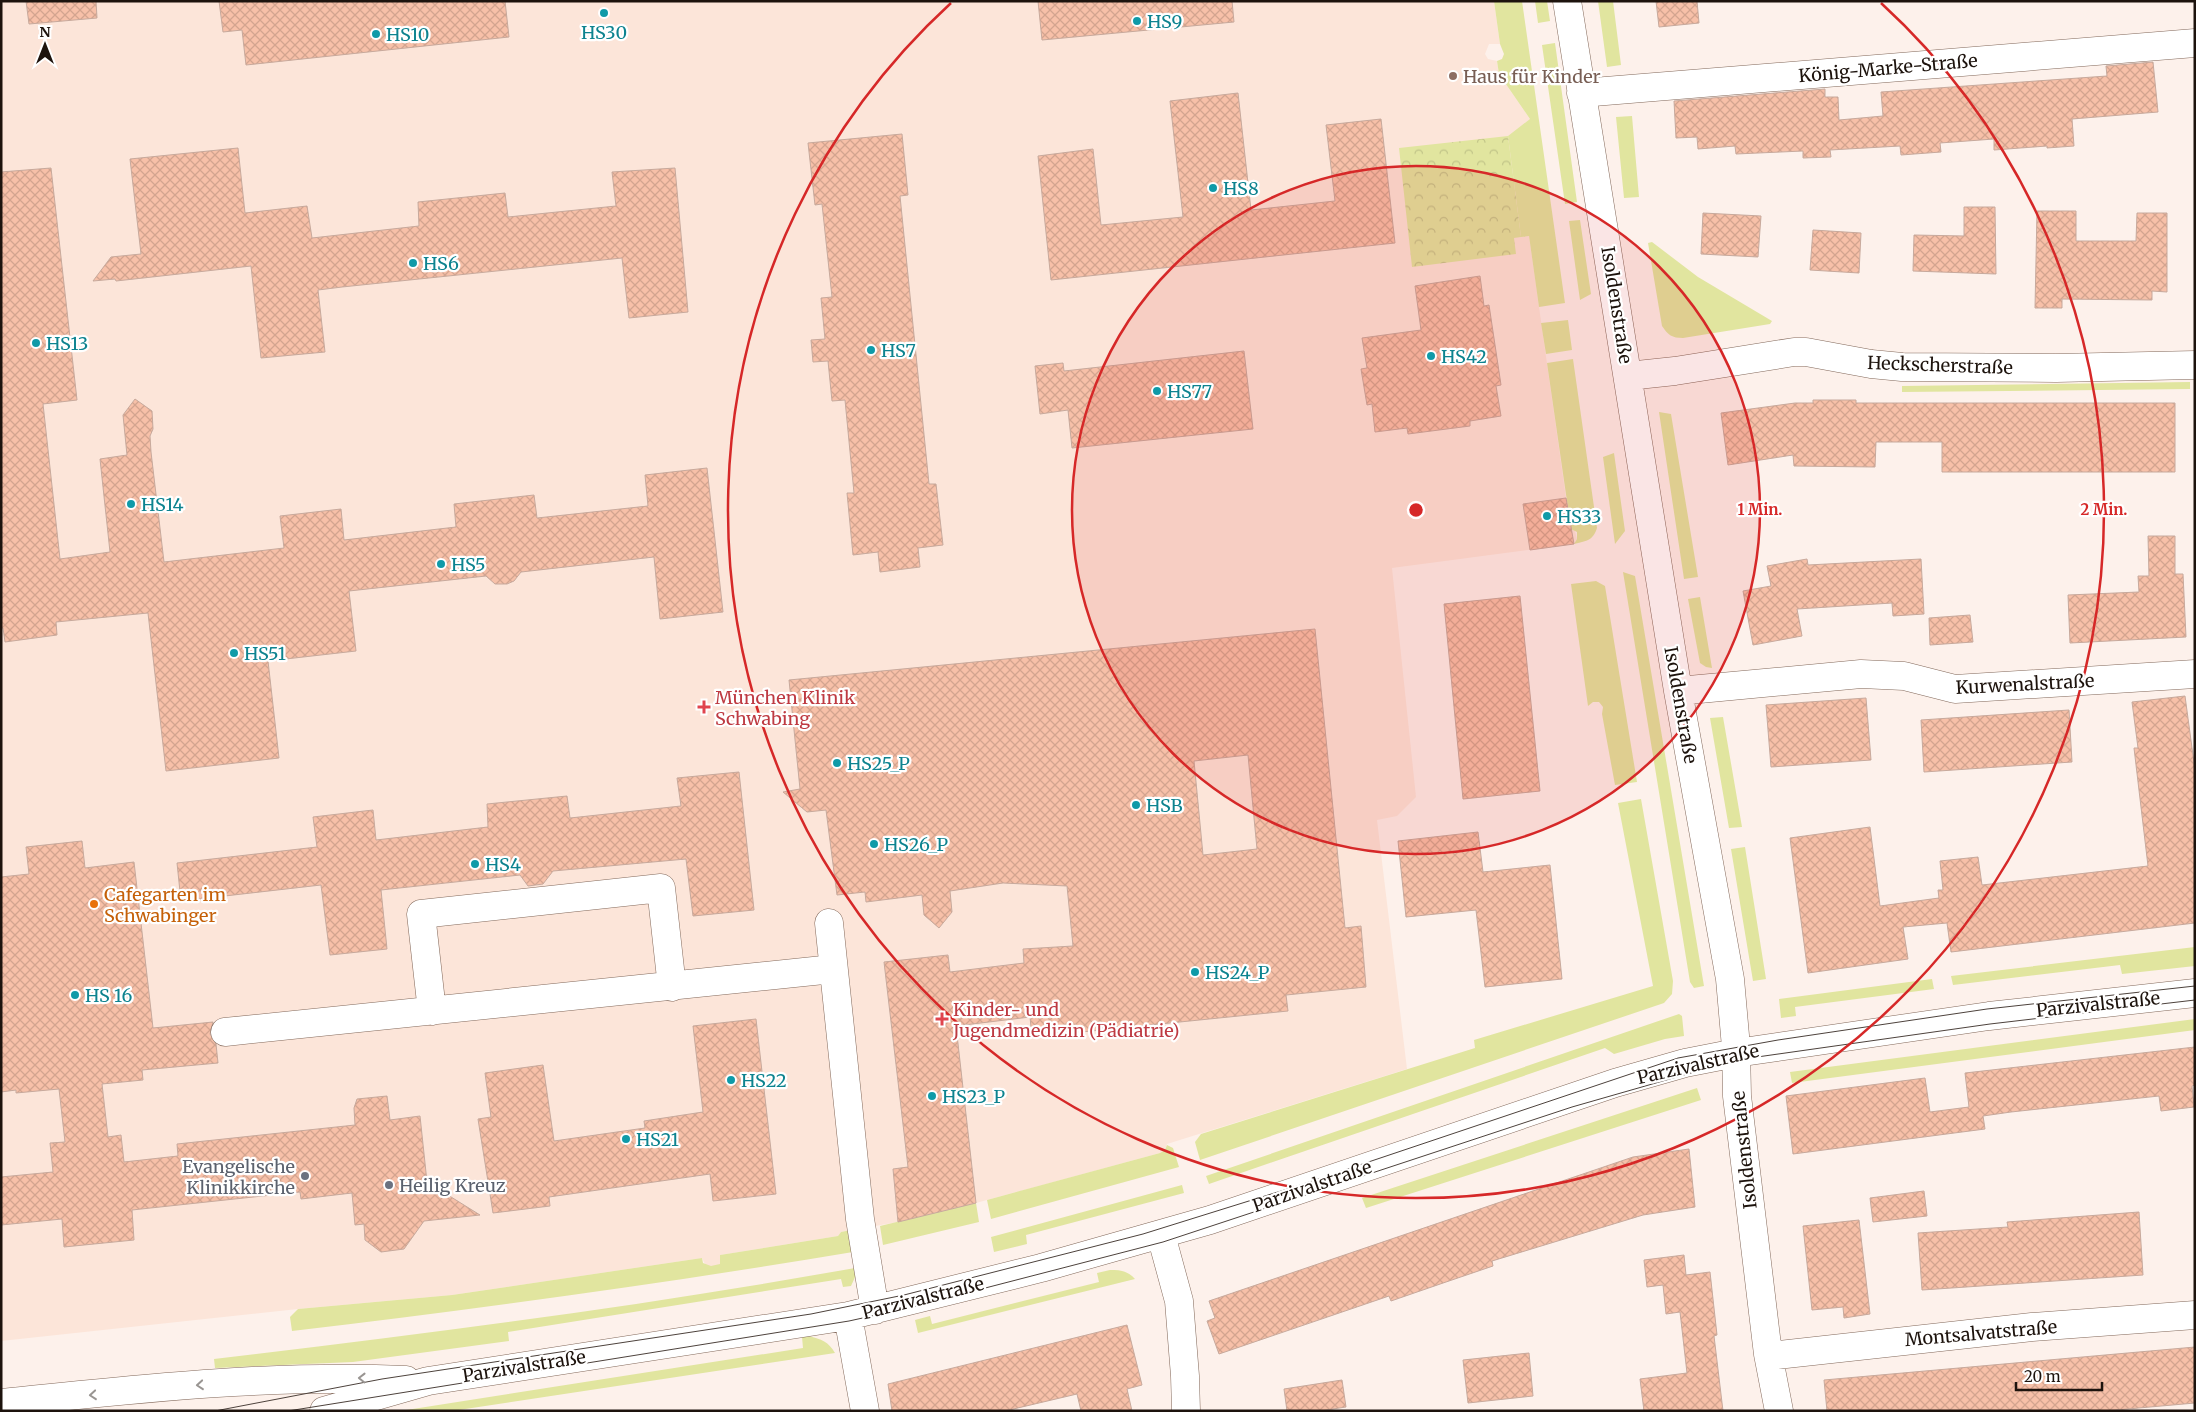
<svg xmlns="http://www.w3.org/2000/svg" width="2196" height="1412" font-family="Merriweather,serif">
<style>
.built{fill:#fce5d9}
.grass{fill:#e1e59f}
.park{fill:url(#park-crowns)}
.building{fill:url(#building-cross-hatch);stroke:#c7a99c;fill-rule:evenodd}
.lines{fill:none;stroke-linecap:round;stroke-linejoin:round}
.minor-casing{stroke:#83695b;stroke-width:29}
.minor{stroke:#fff;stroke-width:28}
.tram{stroke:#4d423c;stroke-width:1}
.oneway{stroke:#999592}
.ring{fill:none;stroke:#d62828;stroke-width:2.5}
.culture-dot{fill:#0f9aa8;stroke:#fff;stroke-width:2}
.education-dot{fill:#8d6e63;stroke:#fff;stroke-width:2}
.health-dot{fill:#e0444e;stroke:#fff;stroke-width:2}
.food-dot{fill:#e8710a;stroke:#fff;stroke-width:2}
.worship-dot{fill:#6b7280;stroke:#fff;stroke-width:2}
.labels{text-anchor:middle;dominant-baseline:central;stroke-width:4.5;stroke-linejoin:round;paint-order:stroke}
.culture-label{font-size:18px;fill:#0d838f;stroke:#fff;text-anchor:start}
.street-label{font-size:18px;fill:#1d130d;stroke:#fff}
.education-label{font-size:18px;fill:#785e54;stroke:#fff;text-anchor:start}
.health-label{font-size:18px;fill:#be3a42;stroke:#fff;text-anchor:start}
.food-label{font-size:18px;fill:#c56008;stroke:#fff;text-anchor:start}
.worship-label{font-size:18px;fill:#5b616d;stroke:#fff;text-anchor:end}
.centre{fill:#d62828;stroke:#fff;stroke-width:2.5}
.ring-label{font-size:15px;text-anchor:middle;font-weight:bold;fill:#d62828;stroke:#fff;stroke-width:4.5;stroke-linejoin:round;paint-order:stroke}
</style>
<defs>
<pattern id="park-crowns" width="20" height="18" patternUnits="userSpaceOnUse" patternTransform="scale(1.25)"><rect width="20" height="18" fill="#e1e59f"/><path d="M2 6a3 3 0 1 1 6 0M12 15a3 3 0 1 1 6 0" fill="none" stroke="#c1c488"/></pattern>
<pattern id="building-cross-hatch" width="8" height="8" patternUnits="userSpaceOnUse" patternTransform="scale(1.25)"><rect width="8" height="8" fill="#f7c0a8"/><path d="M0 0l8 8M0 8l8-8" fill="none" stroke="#d3a48f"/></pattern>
</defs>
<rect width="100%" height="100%" fill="#fdf1eb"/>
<path class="built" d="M 1,1 L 1494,1 L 1500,44 L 1489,44 L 1485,54 L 1488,59 L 1497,61 L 1499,74 L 1530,119 L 1521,237 L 1529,236 L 1566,498 L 1577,539 L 1574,544 L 1392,568 L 1416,797 L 1397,816 L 1377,820 L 1407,1069 L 1167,1144 L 1165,1150 L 1160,1153 L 976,1203 L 898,1222 L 841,1232 L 838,1236 L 720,1255 L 720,1264 L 717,1266 L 706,1266 L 702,1258 L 452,1295 L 298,1309 L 1,1341 Z"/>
<path class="grass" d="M 1494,1 L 1522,1 L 1565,303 L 1539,307 L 1529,236 L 1521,237 L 1508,136 L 1530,119 L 1499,74 L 1497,61 L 1502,59 L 1504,54 L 1500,44 Z
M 1535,1 L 1547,1 L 1550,21 L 1538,23 Z
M 1598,1 L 1613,1 L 1621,65 L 1607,67 Z
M 1555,43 L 1577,202 L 1565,204 L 1542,45 Z
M 1632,116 L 1639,197 L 1624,198 L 1616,117 Z
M 1580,220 L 1591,294 L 1580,300 L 1569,221 Z
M 1652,242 L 1698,277 L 1772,321 L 1770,324 L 1683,338 C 1672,338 1668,335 1662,326 L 1648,243 Z
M 1568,320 L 1572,350 L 1546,354 L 1541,323 Z
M 1573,359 L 1597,528 C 1593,541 1586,541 1574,544 L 1577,539 L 1577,532 L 1571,529 L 1547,363 Z
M 2190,382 L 2190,389 L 1902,392 L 1902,386 Z
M 1659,412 L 1671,414 L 1698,577 L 1684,579 Z
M 1614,453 L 1625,531 L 1615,544 L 1603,457 Z
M 1623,572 L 1635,576 L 1704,986 L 1694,988 L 1690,982 Z
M 1596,581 L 1605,586 L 1637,782 L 1615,785 L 1602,714 L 1603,707 L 1599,702 L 1593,702 L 1588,706 L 1571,584 Z
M 1700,597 L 1712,668 L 1706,667 L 1700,663 L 1688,599 Z
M 1723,717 L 1742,827 L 1729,828 L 1710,718 Z
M 1641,799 L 1673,981 L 1672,994 L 1664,1003 L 1200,1160 L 1195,1142 L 1201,1134 L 1475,1048 L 1474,1040 L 1653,986 L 1618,803 Z
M 1745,847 L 1766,979 L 1753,981 L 1731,849 Z
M 2195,947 L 2195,966 L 2122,974 L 2120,965 L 1953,985 L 1951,976 Z
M 1932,979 L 1934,989 L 1795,1007 L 1796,1016 L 1781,1018 L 1779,999 Z
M 1679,1014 L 1682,1016 L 1684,1036 L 1665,1039 L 1614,1054 L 1605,1048 L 1209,1184 L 1206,1176 Z
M 2195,1019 L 2195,1030 L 1792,1083 L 1790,1072 Z
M 1697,1088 L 1701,1100 L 1366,1208 L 1362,1198 Z
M 1167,1145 L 1173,1148 L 1179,1167 L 991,1219 L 987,1200 L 1160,1153 L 1165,1150 Z
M 1182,1185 L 1184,1193 L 1026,1235 L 1027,1244 L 994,1252 L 991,1237 Z
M 976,1203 L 979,1222 L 883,1245 L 880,1226 Z
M 851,1230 L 853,1252 C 667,1283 480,1309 292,1331 L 290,1317 L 298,1309 L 452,1295 L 702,1258 L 703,1263 L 711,1266 L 720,1264 L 720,1255 L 838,1236 L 841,1232 Z
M 855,1268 L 856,1275 L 851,1286 L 843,1287 L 841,1279 L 508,1332 L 509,1341 L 353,1362 L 215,1368 L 214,1359 C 428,1334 642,1306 855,1268 Z
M 1110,1270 C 1121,1270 1128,1271 1135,1279 L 918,1333 L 915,1320 L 930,1316 L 932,1324 L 1099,1282 L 1097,1273 Z
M 809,1336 C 821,1339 829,1342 835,1353 L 452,1411 L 400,1411 L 803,1348 L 802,1337 Z"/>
<path class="park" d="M 1508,136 L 1521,237 L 1514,238 L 1516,254 L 1412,267 L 1399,148 Z"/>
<path class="building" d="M 26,1 L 96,1 L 97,18 L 29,24 Z
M 219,1 L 505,1 L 509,37 L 246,65 L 242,30 L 223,32 Z
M 1038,1 L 1232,1 L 1234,22 L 1042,40 Z
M 1656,1 L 1697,1 L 1699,23 L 1659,27 Z
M 2153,62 L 2158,112 L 2072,119 L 2074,146 L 2047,148 L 2047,146 L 1994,150 L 1994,139 L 1940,143 L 1941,152 L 1901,155 L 1900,146 L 1830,150 L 1831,157 L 1803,158 L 1803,151 L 1736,154 L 1735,146 L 1698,149 L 1697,137 L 1676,138 L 1674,101 L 1825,89 L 1825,97 L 1838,97 L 1839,120 L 1883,116 L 1881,92 L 2107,76 L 2106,66 Z
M 1238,93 L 1251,210 L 1335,201 L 1326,125 L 1381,119 L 1395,243 L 1051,280 L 1038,156 L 1093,149 L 1101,225 L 1183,217 L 1170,101 Z
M 902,134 L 908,195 L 900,196 L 929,484 L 936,484 L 943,545 L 918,548 L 920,567 L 880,572 L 878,552 L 853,555 L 847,493 L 854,493 L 845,400 L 832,401 L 828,361 L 813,362 L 811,340 L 825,339 L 821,298 L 832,297 L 822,204 L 815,205 L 808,143 Z
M 238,148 L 245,213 L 307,206 L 312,238 L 419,226 L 418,202 L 505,193 L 508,217 L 616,206 L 612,172 L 675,168 L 688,312 L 629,318 L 622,258 L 342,287 L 318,290 L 325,352 L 261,358 L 251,266 L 116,281 L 115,279 L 93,281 L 111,257 L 141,254 L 130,159 Z
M 51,168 L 77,400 L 43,404 L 60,559 L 110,552 L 100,459 L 127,455 L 123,415 L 135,399 L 152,411 L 153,429 L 150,436 L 151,452 L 164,562 L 284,548 L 280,516 L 341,509 L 344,540 L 456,527 L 454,504 L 534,495 L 537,518 L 648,506 L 645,475 L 707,468 L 723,612 L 660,619 L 654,557 L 521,572 L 514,581 L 507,584 L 495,584 L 486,576 L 349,591 L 356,651 L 268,661 L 279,758 L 166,771 L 148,613 L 56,622 L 57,635 L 5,642 L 3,628 L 1,628 L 1,172 Z
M 1964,207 L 1995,207 L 1996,274 L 1913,271 L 1914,235 L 1964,236 Z
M 2037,211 L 2076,211 L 2076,241 L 2136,241 L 2137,213 L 2167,213 L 2167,292 L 2152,291 L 2152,300 L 2062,299 L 2062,308 L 2035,308 Z
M 1703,213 L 1761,216 L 1758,257 L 1701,254 Z
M 1813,230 L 1861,233 L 1859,273 L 1810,270 Z
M 1480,276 L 1484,306 L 1489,305 L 1501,385 L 1496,386 L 1501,416 L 1470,421 L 1470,426 L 1408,434 L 1407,428 L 1375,432 L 1372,404 L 1367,405 L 1361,369 L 1367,368 L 1362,338 L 1421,330 L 1415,286 Z
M 1244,351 L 1253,429 L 1072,448 L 1068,410 L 1040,414 L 1035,366 L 1063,363 L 1064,371 Z
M 1813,400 L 1856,400 L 1856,403 L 2175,403 L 2175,472 L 1942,472 L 1942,442 L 1876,442 L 1875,467 L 1794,466 L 1793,455 L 1728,465 L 1721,413 L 1795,403 L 1813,403 Z
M 1566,498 L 1574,544 L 1530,550 L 1523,504 Z
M 2148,536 L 2175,536 L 2175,574 L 2183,574 L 2186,637 L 2070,643 L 2068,595 L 2139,592 L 2138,576 L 2149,576 Z
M 1807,559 L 1808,565 L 1921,559 L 1924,614 L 1893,616 L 1892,603 L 1797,609 L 1802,636 L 1753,645 L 1743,591 L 1771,586 L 1767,566 Z
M 1520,596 L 1540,791 L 1463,799 L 1444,604 Z
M 1970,615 L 1973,642 L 1930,645 L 1929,618 Z
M 1315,629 L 1345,928 L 1361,926 L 1366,987 L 1286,995 L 1288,1011 L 1032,1037 L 1030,1017 L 956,1026 L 976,1203 L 898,1222 L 893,1169 L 908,1167 L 884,962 L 948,955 L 950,972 L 1024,963 L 1023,949 L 1073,946 L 1067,886 L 1003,883 L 950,891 L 952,912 L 939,928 L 924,915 L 922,895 L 866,902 L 865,892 L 837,895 L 826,810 L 807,812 L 783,792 L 800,789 L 789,680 ZM 1248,755 L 1257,849 L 1203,855 L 1194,761 Z
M 2185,696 L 2195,770 L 2195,923 L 1951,952 L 1947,923 L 1903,927 L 1908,959 L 1808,973 L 1790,838 L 1870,827 L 1880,906 L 1939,898 L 1938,890 L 1943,890 L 1940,861 L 1978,857 L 1982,885 L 2148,866 L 2134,748 L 2138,748 L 2132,702 Z
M 1866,698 L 1871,760 L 1771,767 L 1766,705 Z
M 2069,710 L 2072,762 L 1924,772 L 1921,720 Z
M 739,772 L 754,910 L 693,916 L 686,859 L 553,871 L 543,884 L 528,886 L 520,875 L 381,890 L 387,949 L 330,955 L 321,885 L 181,901 L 177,863 L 317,847 L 313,817 L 373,810 L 376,840 L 488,827 L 487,804 L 567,796 L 570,818 L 681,806 L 677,778 Z
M 1478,832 L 1483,872 L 1550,865 L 1562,979 L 1485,987 L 1476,910 L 1406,917 L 1398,841 Z
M 82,841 L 85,868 L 134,862 L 153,1028 L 213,1022 L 210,1034 L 216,1044 L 218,1063 L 142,1070 L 143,1080 L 102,1084 L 108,1137 L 121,1135 L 124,1162 L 178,1156 L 177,1144 L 355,1125 L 354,1108 L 357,1099 L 387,1096 L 390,1120 L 420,1116 L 427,1182 L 480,1215 L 424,1221 L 404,1249 L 381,1252 L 365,1240 L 364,1224 L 355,1225 L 352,1193 L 301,1199 L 300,1192 L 132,1210 L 134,1240 L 64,1247 L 62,1219 L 1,1225 L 1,1177 L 53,1172 L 50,1143 L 65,1142 L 59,1089 L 16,1093 L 16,1090 L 1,1092 L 1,877 L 29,874 L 26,847 Z
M 756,1019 L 776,1194 L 713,1201 L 710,1174 L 549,1197 L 550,1206 L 493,1213 L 478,1119 L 491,1117 L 485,1073 L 543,1065 L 554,1141 L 645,1128 L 644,1121 L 703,1112 L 693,1026 Z
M 2195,1047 L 2195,1085 L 2192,1086 L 2194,1107 L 2161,1111 L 2159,1096 L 2011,1112 L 1983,1116 L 1985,1129 L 1793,1154 L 1786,1096 L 1925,1078 L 1930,1112 L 1969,1107 L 1965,1073 Z
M 1689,1149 L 1695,1207 L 1643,1215 L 1492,1261 L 1493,1266 L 1446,1282 L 1391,1301 L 1389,1296 L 1219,1354 L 1207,1321 L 1215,1318 L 1209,1301 L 1633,1157 Z
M 1924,1191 L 1927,1216 L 1873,1222 L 1870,1198 Z
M 2139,1212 L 2143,1275 L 1922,1290 L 1918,1233 L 2008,1227 L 2007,1222 Z
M 1859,1220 L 1870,1314 L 1844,1318 L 1843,1307 L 1812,1310 L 1803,1226 Z
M 1684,1255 L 1686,1275 L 1710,1272 L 1717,1335 L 1714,1336 L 1723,1411 L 1644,1411 L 1640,1379 L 1687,1373 L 1680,1312 L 1666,1314 L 1663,1285 L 1647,1287 L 1644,1260 Z
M 1127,1325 L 1142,1385 L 1127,1389 L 1132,1411 L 1081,1411 L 1077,1394 L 1005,1411 L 892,1411 L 888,1384 Z
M 2195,1347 L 2195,1403 L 2105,1411 L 1827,1411 L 1824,1380 Z
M 1529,1353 L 1533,1396 L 1468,1403 L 1463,1360 Z
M 1342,1380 L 1346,1407 L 1320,1411 L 1287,1411 L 1284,1389 Z"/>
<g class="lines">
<g class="minor-casing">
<path id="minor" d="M 1567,1 L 1678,691 L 1730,979 L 1736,1047 L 1737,1096 L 1768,1354 L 1779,1411
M 1581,93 L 2195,43
M 1628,376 L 1675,371 L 1794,352 L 1806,352 L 1871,364 L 1902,367 L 2056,368 L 2195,365
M 1678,691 L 1861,674 L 1904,676 L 1955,689 L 2195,674
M 829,923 L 860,1219 L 875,1310
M 432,1011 L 421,914 L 661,888 L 672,987
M 225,1032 L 833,969
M 1161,1235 L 1179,1301 L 1185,1376 L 1186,1411
M 848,1316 L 865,1411
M 1769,1356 L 2032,1327 L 2195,1315
M 1,1403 C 136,1389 271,1374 406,1380
M 324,1411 L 428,1381 L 848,1316 L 1041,1268 L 1210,1220 L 1615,1083 L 1685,1063 L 1736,1053 L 1989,1016 L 2195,993"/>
</g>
<use href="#minor" class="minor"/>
<path class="tram" d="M 215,1411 L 382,1379 L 811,1314 L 904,1295 L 1143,1234 L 1297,1186 L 1678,1058 L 1778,1040 L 1987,1009 L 2195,986
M 288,1411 L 849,1321 L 908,1308 L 1163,1242 L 1572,1107 L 1736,1060 L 1990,1024 L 2195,1000"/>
</g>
<defs><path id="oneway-chevron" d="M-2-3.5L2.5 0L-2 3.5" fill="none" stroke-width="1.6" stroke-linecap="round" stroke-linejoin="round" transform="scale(1.25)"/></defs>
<g class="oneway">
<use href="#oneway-chevron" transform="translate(362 1378) rotate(-179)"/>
<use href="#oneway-chevron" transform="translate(200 1385) rotate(175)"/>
<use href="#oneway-chevron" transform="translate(93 1395) rotate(175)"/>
</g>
<circle cx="1416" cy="510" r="344" fill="#d62828" fill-opacity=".12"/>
<g class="ring">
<circle cx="1416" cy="510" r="344"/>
<path d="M1881 3A688 688 0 1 1 951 3"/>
</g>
<g class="culture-dot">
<circle cx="604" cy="13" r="5"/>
<circle cx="1137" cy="21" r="5"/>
<circle cx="376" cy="34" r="5"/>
<circle cx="1213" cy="188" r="5"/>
<circle cx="413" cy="263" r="5"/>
<circle cx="36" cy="343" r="5"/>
<circle cx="871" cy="350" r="5"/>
<circle cx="1431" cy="356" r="5"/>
<circle cx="1157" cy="391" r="5"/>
<circle cx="131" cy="504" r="5"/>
<circle cx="1547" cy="516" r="5"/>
<circle cx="441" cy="564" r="5"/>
<circle cx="234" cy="653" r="5"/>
<circle cx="837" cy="763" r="5"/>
<circle cx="1136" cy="805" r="5"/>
<circle cx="874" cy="844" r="5"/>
<circle cx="475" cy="864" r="5"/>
<circle cx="1195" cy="972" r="5"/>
<circle cx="75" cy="995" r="5"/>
<circle cx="731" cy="1080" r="5"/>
<circle cx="932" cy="1096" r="5"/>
<circle cx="626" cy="1139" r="5"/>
</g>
<circle class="education-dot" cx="1453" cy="76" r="5"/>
<g class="health-dot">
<path d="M701.5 699.5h5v5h5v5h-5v5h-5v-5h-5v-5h5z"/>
<path d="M939.5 1011.5h5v5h5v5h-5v5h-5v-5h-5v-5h5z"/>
</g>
<circle class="food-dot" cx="94" cy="904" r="5"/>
<g class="worship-dot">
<circle cx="305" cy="1176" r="5"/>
<circle cx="389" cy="1185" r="5"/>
</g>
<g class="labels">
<g class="culture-label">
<text x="1147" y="21">HS9</text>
<text x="604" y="32" text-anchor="middle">HS30</text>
<text x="386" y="34">HS10</text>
<text x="1223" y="188">HS8</text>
<text x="423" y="263">HS6</text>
<text x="46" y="343">HS13</text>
<text x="881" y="350">HS7</text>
<text x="1441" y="356">HS42</text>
<text x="1167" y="391">HS77</text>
<text x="141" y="504">HS14</text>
<text x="1557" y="516">HS33</text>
<text x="451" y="564">HS5</text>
<text x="244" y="653">HS51</text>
<text x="847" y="763">HS25_P</text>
<text x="1146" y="805">HSB</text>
<text x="884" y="844">HS26_P</text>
<text x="485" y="864">HS4</text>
<text x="1205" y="972">HS24_P</text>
<text x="85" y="995">HS 16</text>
<text x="741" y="1080">HS22</text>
<text x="942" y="1096">HS23_P</text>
<text x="636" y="1139">HS21</text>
</g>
<g class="street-label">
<text transform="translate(1888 68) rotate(-5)">König-Marke-Straße</text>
<text transform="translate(1617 305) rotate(81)">Isoldenstraße</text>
<text transform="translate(1940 365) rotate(2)">Heckscherstraße</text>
<text transform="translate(2025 684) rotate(-3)">Kurwenalstraße</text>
<text transform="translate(1681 705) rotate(80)">Isoldenstraße</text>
<text transform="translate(2098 1004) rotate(-6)">Parzivalstraße</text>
<text transform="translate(1698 1064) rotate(-13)">Parzivalstraße</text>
<text transform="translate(1744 1150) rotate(-96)">Isoldenstraße</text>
<text transform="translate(1312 1186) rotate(-19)">Parzivalstraße</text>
<text transform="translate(923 1298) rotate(-14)">Parzivalstraße</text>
<text transform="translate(1981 1333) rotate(-5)">Montsalvatstraße</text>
<text transform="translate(524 1366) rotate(-9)">Parzivalstraße</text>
</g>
<g class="education-label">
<text x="1463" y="76">Haus für Kinder</text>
</g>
<g class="health-label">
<text x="715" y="697">München Klinik<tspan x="715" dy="21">Schwabing</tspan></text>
<text x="953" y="1009">Kinder- und<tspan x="953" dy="21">Jugendmedizin (Pädiatrie)</tspan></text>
</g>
<g class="food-label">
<text x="104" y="894">Cafegarten im<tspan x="104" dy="21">Schwabinger</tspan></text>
</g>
<g class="worship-label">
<text x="295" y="1166">Evangelische<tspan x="295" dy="21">Klinikkirche</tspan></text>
<text x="399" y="1185" text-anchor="start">Heilig Kreuz</text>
</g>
</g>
<circle cx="1416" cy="510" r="8" class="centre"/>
<g class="ring-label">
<text x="1760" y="515">1 Min.</text>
<text x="2104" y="515">2 Min.</text>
</g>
<rect width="2196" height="1412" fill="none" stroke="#1d130d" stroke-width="5"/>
<g transform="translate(45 45)" stroke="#ffffff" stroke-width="4" paint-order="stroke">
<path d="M0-4L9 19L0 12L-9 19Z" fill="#1d130d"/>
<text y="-8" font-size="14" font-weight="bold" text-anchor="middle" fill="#1d130d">N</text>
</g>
<path d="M2016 1382v8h86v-8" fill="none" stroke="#1d130d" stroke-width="2.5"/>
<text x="2024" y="1382" font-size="15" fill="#1d130d" stroke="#ffffff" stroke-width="4" paint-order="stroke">20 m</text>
</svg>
